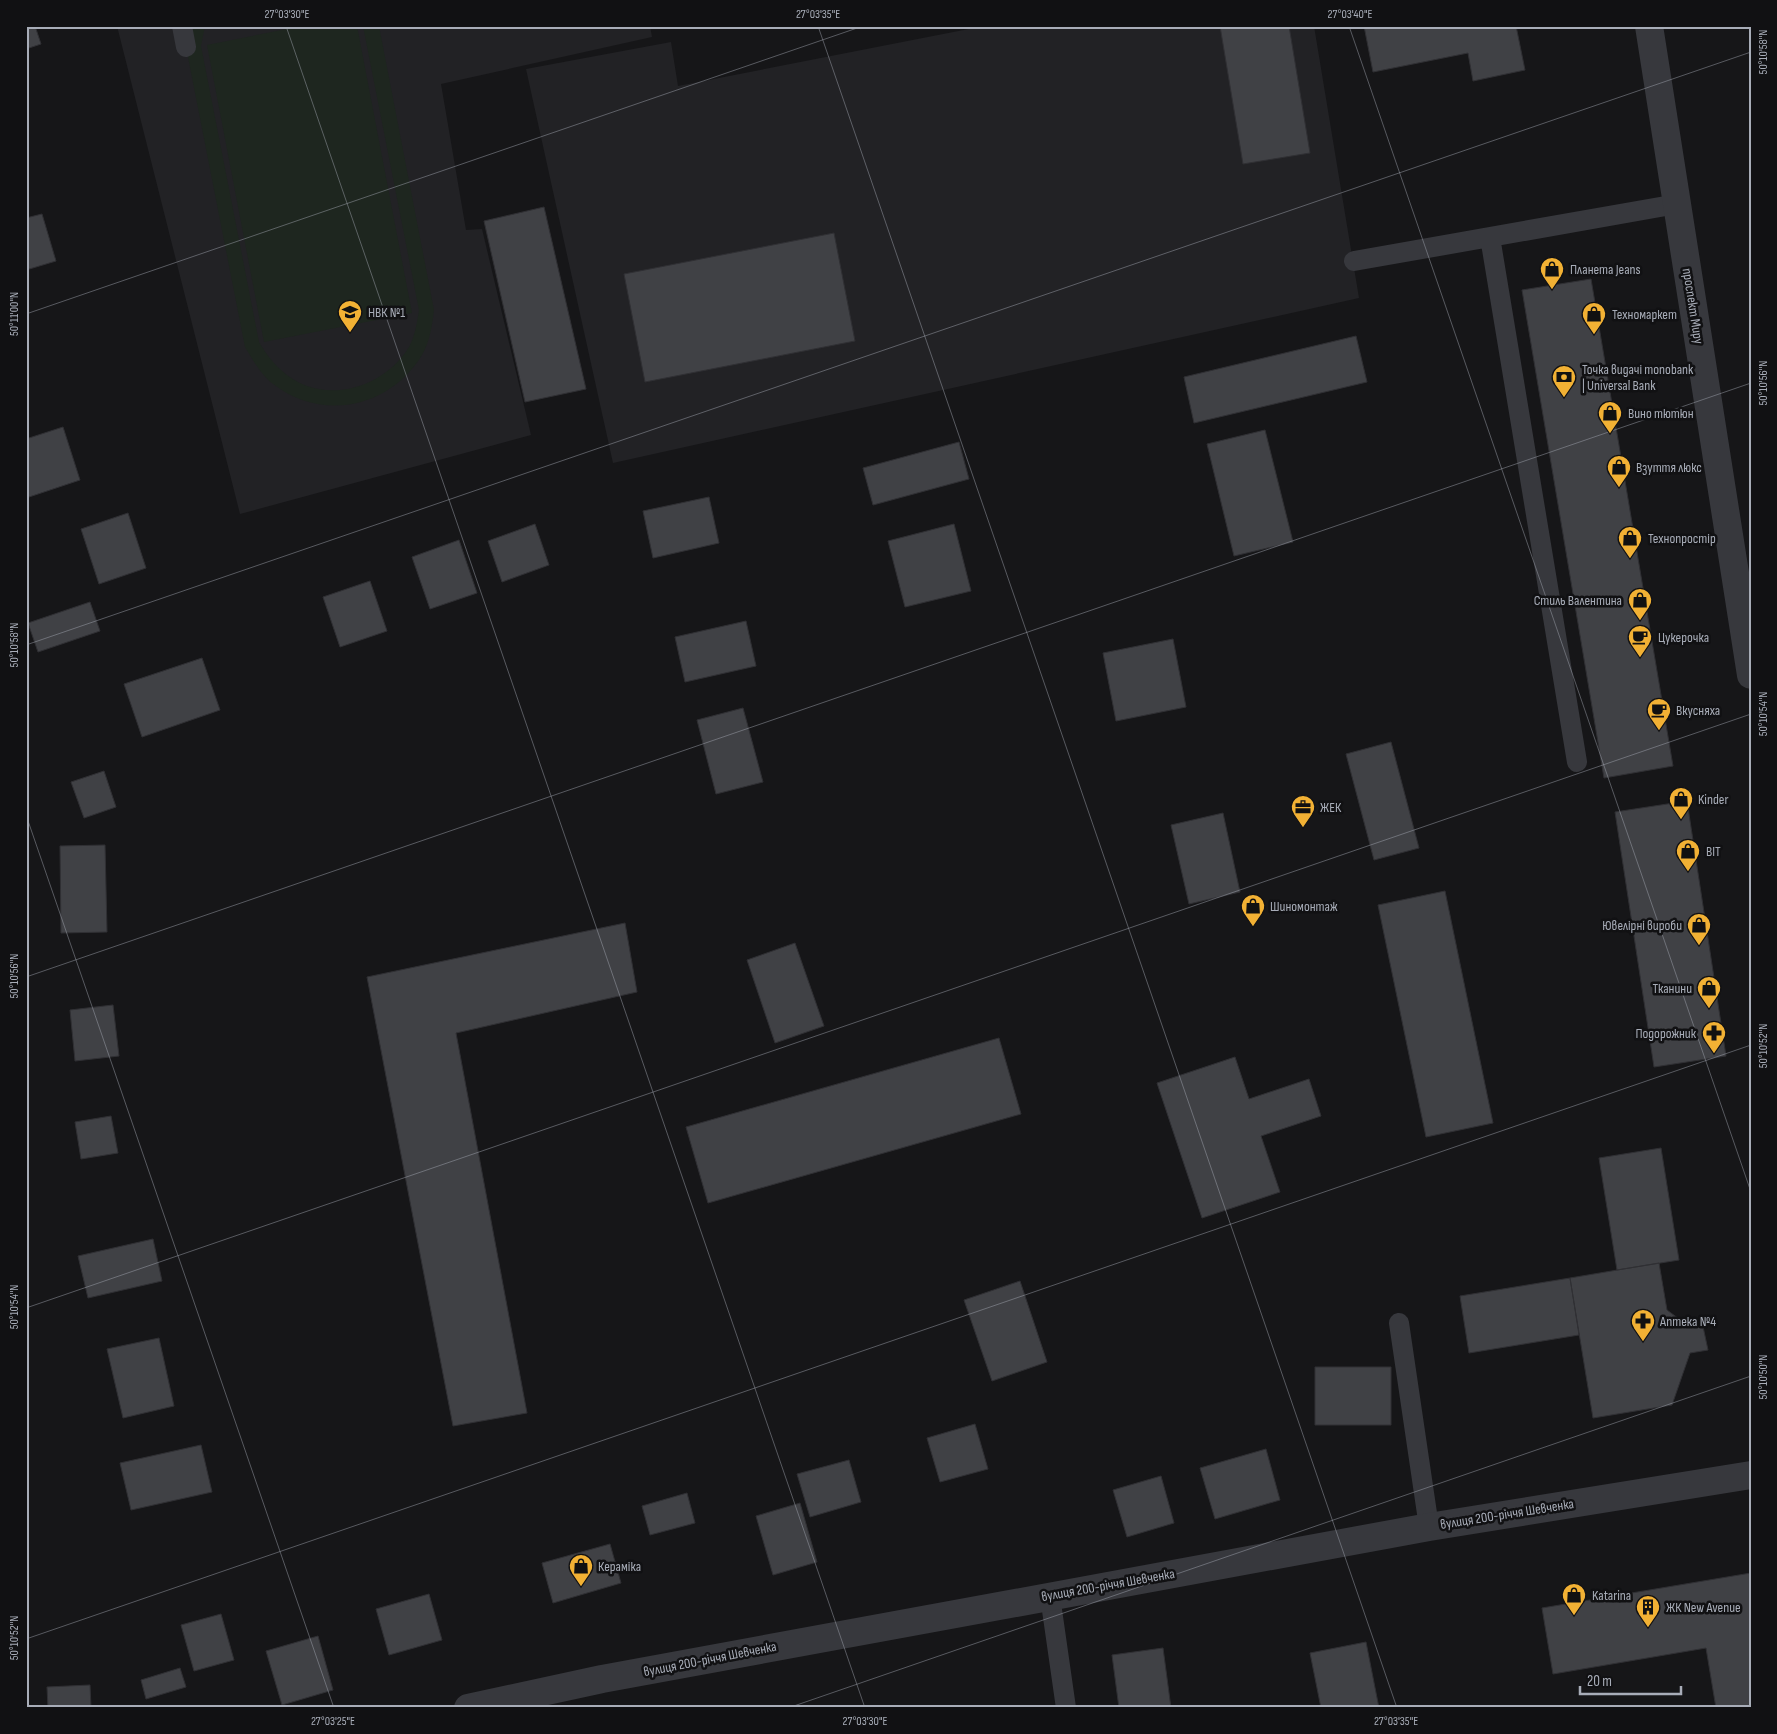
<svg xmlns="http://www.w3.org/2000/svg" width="1777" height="1734" font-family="'Sofia Sans Condensed',sans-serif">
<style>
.built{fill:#222225}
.green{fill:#1e261f}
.building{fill:#404145;stroke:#303034}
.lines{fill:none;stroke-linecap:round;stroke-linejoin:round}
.lane{stroke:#37383d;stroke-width:20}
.street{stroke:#37383d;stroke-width:28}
.ticks{fill:none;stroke:#a8adb8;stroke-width:1;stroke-opacity:0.45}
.labels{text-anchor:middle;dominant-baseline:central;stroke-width:5;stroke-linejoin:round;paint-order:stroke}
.poi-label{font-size:14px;fill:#a8adb8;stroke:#111113;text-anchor:start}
.street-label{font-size:14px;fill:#a8adb8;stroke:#111113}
.neatline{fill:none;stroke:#a8adb8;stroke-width:2}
.ticks-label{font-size:12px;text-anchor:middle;fill:#a8adb8}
</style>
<rect width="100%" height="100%" fill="#161618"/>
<path class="built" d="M 117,26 L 650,26 L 652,37 L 441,84 L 466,230 L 482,229 L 531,435 L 240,514 Z
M 984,26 L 1314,26 L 1359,298 L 613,463 L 526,69 L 671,42 L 678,86 Z"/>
<path class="green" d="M 189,26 L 205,26 L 201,46 L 259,342 C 265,352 271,361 280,369 C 319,407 382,391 409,347 C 415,336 417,323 419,310 L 363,26 L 379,26 L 434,310 C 432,326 430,341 422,355 C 390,408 322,422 273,384 C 260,374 253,360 245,347 L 186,47 Z
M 302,26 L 357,26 L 412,313 L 264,342 L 207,45 Z"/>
<path class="building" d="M 26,26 L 35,26 L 41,44 L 26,49 Z
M 1220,26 L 1289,26 L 1310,153 L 1243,164 Z
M 1364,26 L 1516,26 L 1525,70 L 1473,81 L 1468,53 L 1373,72 Z
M 544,207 L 586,389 L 525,402 L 484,221 Z
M 42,214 L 56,261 L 26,270 L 26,218 Z
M 834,233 L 855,341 L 645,382 L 624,274 Z
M 1591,279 L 1673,766 L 1604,778 L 1522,290 Z
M 1356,336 L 1367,382 L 1194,423 L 1184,377 Z
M 63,427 L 80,480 L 26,498 L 26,439 Z
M 1265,430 L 1293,542 L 1234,556 L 1207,444 Z
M 959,442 L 969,479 L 873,505 L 863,468 Z
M 709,497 L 719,543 L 653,558 L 643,511 Z
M 128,513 L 146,568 L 99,584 L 81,529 Z
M 535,524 L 549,565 L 502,582 L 488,541 Z
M 954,524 L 971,591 L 905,607 L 888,541 Z
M 459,540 L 477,593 L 430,609 L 412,557 Z
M 370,581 L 387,631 L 340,647 L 323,597 Z
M 90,602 L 100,631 L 38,652 L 28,623 Z
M 746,621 L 756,666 L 685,682 L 675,637 Z
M 1173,639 L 1186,707 L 1116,721 L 1103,653 Z
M 202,658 L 220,710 L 142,737 L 124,684 Z
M 743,708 L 763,782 L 716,794 L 697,720 Z
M 1391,742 L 1419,848 L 1374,860 L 1346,754 Z
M 104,771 L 116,807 L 84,818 L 71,782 Z
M 1687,801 L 1726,1056 L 1654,1067 L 1615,812 Z
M 1223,813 L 1240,892 L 1189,904 L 1171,825 Z
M 105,845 L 107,932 L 61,933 L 60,846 Z
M 1445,891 L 1493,1123 L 1426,1137 L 1378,905 Z
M 625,923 L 637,992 L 456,1033 L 527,1413 L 453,1426 L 367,977 Z
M 795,943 L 824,1026 L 775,1043 L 747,960 Z
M 113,1005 L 119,1056 L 75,1061 L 70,1010 Z
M 999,1038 L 1021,1114 L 708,1203 L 686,1127 Z
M 1235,1057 L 1249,1099 L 1309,1079 L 1321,1116 L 1261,1136 L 1280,1192 L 1202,1218 L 1157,1083 Z
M 111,1116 L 118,1153 L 81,1159 L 75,1122 Z
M 1661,1148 L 1679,1260 L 1617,1270 L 1599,1158 Z
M 153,1239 L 162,1281 L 88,1298 L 78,1256 Z
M 1659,1263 L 1667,1310 L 1687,1325 L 1702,1322 L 1708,1350 L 1690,1353 L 1672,1405 L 1593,1418 L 1570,1278 Z
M 1570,1278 L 1579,1335 L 1469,1353 L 1460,1296 Z
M 1020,1281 L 1047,1362 L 992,1381 L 964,1300 Z
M 159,1338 L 174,1406 L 123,1418 L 107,1349 Z
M 1315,1367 L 1391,1367 L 1391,1425 L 1315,1425 Z
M 975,1424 L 988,1469 L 940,1482 L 927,1438 Z
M 201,1445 L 212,1492 L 131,1510 L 120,1463 Z
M 1266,1449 L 1280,1500 L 1215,1519 L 1200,1468 Z
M 849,1460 L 861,1502 L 810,1517 L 797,1474 Z
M 1161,1476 L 1174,1523 L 1127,1537 L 1113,1490 Z
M 687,1493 L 695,1523 L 650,1535 L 642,1506 Z
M 800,1503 L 817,1562 L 773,1575 L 756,1516 Z
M 610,1544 L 621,1583 L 553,1603 L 542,1563 Z
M 1751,1573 L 1751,1708 L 1716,1708 L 1706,1648 L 1553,1674 L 1542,1608 Z
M 429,1594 L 442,1640 L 389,1655 L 376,1609 Z
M 221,1614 L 234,1660 L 194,1671 L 181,1625 Z
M 318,1636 L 333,1690 L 282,1705 L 266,1651 Z
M 1366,1642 L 1379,1708 L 1321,1708 L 1310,1653 Z
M 1163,1648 L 1171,1708 L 1119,1708 L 1112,1655 Z
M 180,1668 L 186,1687 L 146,1699 L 141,1680 Z
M 90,1685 L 91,1708 L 48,1708 L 47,1687 Z"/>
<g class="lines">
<path class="lane" d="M 182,26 L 186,47
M 1490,237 L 1577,762
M 1354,261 L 1677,204
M 1399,1323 L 1429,1527
M 1050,1596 L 1066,1708"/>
<path class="street" d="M 1649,26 L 1751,675
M 468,1708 L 602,1679 L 1429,1527 L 1751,1475"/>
</g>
<path class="ticks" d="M 286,26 L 865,1708M 818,26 L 1397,1708M 1349,26 L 1751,1192M 26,314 L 863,26M 26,645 L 1751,52M 26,815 L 334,1708M 26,977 L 1751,383M 26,1308 L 1751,714M 26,1639 L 1751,1045M 788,1708 L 1751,1376M 1750,1708 L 1751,1707"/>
<defs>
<g id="shop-pin" transform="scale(1.25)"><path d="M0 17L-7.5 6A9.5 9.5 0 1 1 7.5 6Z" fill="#f2b134" stroke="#111113"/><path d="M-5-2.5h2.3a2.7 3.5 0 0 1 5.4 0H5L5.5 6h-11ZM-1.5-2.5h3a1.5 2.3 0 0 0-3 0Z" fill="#111"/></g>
<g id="school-pin" transform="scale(1.25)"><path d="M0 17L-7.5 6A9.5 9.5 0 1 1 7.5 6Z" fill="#f2b134" stroke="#111113"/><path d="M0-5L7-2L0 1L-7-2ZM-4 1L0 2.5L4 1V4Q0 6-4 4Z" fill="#111"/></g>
<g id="bank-pin" transform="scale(1.25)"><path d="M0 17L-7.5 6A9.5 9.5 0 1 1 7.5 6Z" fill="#f2b134" stroke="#111113"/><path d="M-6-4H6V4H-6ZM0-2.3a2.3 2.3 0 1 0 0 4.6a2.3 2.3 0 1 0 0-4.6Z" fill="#111"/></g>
<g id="cafe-pin" transform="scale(1.25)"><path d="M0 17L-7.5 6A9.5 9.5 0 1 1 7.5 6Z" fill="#f2b134" stroke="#111113"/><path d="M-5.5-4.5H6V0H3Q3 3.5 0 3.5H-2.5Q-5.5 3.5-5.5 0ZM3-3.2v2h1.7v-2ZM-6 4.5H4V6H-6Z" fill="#111"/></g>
<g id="office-pin" transform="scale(1.25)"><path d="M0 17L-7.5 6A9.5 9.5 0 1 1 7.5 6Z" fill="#f2b134" stroke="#111113"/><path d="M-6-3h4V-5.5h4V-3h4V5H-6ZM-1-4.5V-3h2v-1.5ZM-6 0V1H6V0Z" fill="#111"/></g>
<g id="pharmacy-pin" transform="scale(1.25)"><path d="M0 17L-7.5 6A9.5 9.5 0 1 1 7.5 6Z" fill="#f2b134" stroke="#111113"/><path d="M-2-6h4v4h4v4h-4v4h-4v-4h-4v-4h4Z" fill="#111"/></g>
<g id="building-pin" transform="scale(1.25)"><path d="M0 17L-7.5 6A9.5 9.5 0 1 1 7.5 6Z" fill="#f2b134" stroke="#111113"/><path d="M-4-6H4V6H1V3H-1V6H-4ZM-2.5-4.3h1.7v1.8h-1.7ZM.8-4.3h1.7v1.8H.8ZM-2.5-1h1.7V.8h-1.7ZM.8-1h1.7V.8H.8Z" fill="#111"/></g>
</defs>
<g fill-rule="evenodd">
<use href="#shop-pin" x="1552" y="269"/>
<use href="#school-pin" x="350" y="312"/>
<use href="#shop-pin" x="1594" y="314"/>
<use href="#bank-pin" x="1564" y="377"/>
<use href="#shop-pin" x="1610" y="413"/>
<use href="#shop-pin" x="1619" y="467"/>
<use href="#shop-pin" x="1630" y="538"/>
<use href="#shop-pin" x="1640" y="600"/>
<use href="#cafe-pin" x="1640" y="637"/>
<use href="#cafe-pin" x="1659" y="710"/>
<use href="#shop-pin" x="1681" y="799"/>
<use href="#office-pin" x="1303" y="807"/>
<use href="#shop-pin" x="1688" y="851"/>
<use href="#shop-pin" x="1253" y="906"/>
<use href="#shop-pin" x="1699" y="925"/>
<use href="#shop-pin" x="1709" y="988"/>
<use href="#pharmacy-pin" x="1714" y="1033"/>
<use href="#pharmacy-pin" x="1643" y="1321"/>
<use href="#shop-pin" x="581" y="1566"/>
<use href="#shop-pin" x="1574" y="1595"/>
<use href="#building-pin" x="1648" y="1607"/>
</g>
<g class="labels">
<g class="poi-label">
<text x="1570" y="269">Планета Jeans</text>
<text x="368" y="312">НВК №1</text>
<text x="1612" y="314">Техномаркет</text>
<text x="1582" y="369">Точка видачі monobank<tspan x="1582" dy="16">| Universal Bank</tspan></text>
<text x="1628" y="413">Вино тютюн</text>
<text x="1636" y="467">Взуття люкс</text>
<text x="1648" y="538">Технопростір</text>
<text x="1622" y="600" text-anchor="end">Стиль Валентина</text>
<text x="1658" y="637">Цукерочка</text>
<text x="1676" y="710">Вкусняха</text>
<text x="1698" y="799">Kinder</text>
<text x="1320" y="807">ЖЕК</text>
<text x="1706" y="851">ВІТ</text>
<text x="1270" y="906">Шиномонтаж</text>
<text x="1682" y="925" text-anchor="end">Ювелірні вироби</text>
<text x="1692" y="988" text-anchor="end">Тканини</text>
<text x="1696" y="1033" text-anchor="end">Подорожник</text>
<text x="1660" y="1321">Аптека №4</text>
<text x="598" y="1566">Кераміка</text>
<text x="1592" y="1595">Katarina</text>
<text x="1666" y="1607">ЖК New Avenue</text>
</g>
<g class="street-label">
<text transform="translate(1693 306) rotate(81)">проспект Миру</text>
<text transform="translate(1507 1514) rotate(-9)">вулиця 200-річчя Шевченка</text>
<text transform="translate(1108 1585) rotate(-10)">вулиця 200-річчя Шевченка</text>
<text transform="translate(710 1659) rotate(-11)">вулиця 200-річчя Шевченка</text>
</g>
</g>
<rect width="1777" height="1734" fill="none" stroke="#111113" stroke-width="55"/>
<path d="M1580 1686v8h101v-8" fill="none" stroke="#a8adb8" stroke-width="2.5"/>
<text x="1587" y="1686" font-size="15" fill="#a8adb8" stroke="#111113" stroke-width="4" paint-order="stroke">20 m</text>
<rect x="28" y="28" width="1722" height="1678" class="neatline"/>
<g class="ticks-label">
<text x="287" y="18">27°03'30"E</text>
<text x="818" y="18">27°03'35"E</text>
<text x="1350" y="18">27°03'40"E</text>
<text transform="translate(1763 52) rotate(-90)" y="4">50°10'58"N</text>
<text transform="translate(14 314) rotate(-90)" y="4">50°11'00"N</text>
<text transform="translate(1763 383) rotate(-90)" y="4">50°10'56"N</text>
<text transform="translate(14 645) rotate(-90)" y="4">50°10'58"N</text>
<text transform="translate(1763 714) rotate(-90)" y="4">50°10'54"N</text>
<text transform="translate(14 976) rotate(-90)" y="4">50°10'56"N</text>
<text transform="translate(1763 1046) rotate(-90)" y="4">50°10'52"N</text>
<text transform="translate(14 1307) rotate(-90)" y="4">50°10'54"N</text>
<text transform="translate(1763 1377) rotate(-90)" y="4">50°10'50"N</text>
<text transform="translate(14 1638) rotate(-90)" y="4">50°10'52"N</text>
<text x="333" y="1725">27°03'25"E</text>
<text x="865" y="1725">27°03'30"E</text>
<text x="1396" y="1725">27°03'35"E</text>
</g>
</svg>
